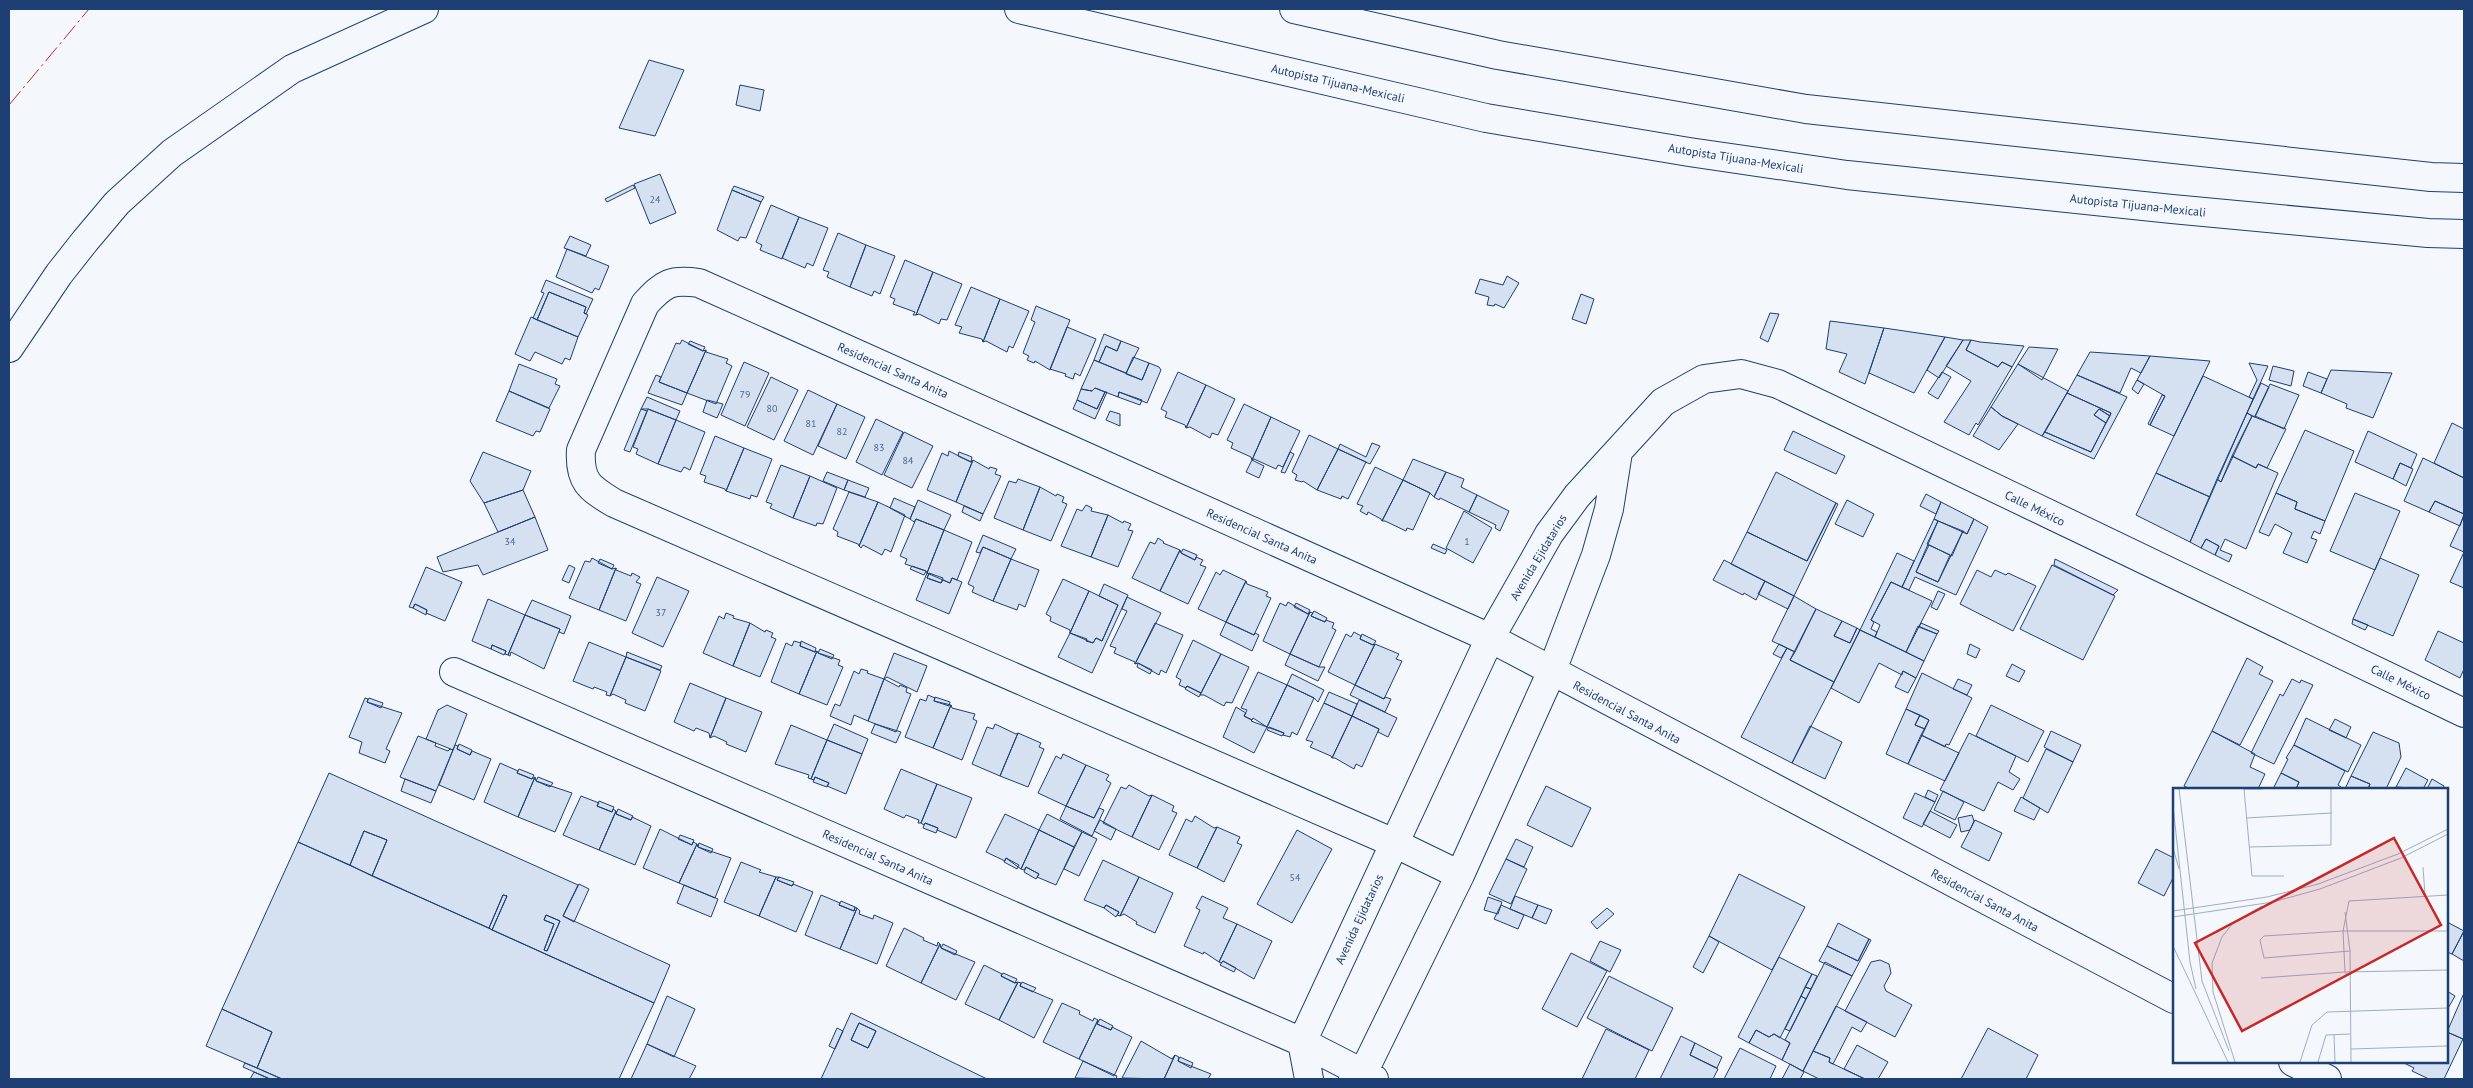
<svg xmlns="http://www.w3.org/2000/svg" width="2473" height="1088" font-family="'PT Sans',sans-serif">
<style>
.building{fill:#d5e0f0;stroke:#1d3f73;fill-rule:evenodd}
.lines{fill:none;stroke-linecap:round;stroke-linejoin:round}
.minor-casing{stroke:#1d3f73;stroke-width:30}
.highway-casing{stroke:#1d3f73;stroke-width:30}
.minor{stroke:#f4f7fb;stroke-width:28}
.highway{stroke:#f4f7fb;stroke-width:28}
.power{stroke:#c62828;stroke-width:1;stroke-dasharray:18 4 2.5 4;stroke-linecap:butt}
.labels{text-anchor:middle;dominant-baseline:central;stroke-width:4;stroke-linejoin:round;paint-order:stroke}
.number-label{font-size:10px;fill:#4b6792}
.street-label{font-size:12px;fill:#1d3f73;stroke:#f4f7fb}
.inset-road{fill:none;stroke:#9eadc5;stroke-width:1}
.view{fill:#c62828;fill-opacity:0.15;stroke:#c62828;stroke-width:2.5}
.inset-edge{fill:none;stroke:#1d3f73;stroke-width:2.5}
</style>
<rect width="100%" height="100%" fill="#f4f7fb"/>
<path class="building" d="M 649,60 L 684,70 L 655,136 L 619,128 Z
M 740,85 L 764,90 L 760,111 L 736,105 Z
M 660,174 L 676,213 L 650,224 L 634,184 Z
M 633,185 L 635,188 L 607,202 L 605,199 Z
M 734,186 L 764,197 L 761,202 L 732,190 Z
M 732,190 L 761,202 L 746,238 L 740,237 L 738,241 L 717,230 Z
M 771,205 L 799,217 L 782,259 L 760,250 L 762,245 L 756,242 Z
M 799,217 L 828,228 L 813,266 L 807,263 L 805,268 L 782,258 Z
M 838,233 L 866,245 L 850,287 L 827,277 L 829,272 L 823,270 Z
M 570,236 L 591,245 L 586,256 L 564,248 Z
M 866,245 L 895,256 L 880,294 L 874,291 L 872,296 L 850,287 Z
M 567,249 L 609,266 L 599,290 L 595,288 L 592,293 L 556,277 Z
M 905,260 L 933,272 L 916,315 L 913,315 L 915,312 L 893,304 L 895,299 L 890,297 Z
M 933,272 L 962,284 L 947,320 L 941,319 L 939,324 L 919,314 L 916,315 Z
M 1507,276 L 1519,283 L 1504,308 L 1495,304 L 1494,306 L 1487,305 L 1489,297 L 1475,293 L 1480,279 L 1503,285 Z
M 546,280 L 593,299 L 586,314 L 584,313 L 586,307 L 549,292 L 537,320 L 533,318 L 544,293 L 541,292 Z
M 971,287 L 1000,299 L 983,342 L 982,339 L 959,333 L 962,327 L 955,325 Z
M 549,292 L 586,307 L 584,313 L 588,315 L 578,337 L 537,320 Z
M 1581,294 L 1594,299 L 1586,324 L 1572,319 Z
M 1000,299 L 1029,311 L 1013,348 L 1009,346 L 1007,352 L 986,341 L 983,342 Z
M 1036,306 L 1070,320 L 1050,370 L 1035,361 L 1034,363 L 1027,360 L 1029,356 L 1023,353 L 1035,322 L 1031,320 Z
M 1770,313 L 1779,314 L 1768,342 L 1760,338 Z
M 531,317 L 578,337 L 570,360 L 565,358 L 562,364 L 535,352 L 530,361 L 515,354 Z
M 1830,321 L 1884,328 L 1865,384 L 1839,372 L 1847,354 L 1826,349 Z
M 1067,327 L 1096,339 L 1080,376 L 1075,373 L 1073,379 L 1065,376 L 1066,374 L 1050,369 Z
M 1884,328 L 1945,337 L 1914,393 L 1869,373 Z
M 1104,334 L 1121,341 L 1117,351 L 1106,346 L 1099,362 L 1094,360 Z
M 1945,337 L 1963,340 L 1939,378 L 1927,370 Z
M 682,340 L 703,351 L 706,350 L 687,393 L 659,382 L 676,343 L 680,344 Z
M 1963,340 L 1971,340 L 1966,350 L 1998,367 L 2002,362 L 2012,367 L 1978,425 L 1976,423 L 1969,435 L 1944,422 L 1971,381 L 1946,366 Z
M 1971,340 L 1980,342 L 2024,346 L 2012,367 L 2002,362 L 1998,367 L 1966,350 Z
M 690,341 L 705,347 L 703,351 L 688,344 Z
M 1121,341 L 1139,348 L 1126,373 L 1099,362 L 1106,346 L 1117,351 Z
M 2029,347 L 2058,349 L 2042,380 L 2018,364 Z
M 706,350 L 706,352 L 728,359 L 726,363 L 732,366 L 716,404 L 687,393 Z
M 2090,352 L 2150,356 L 2141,373 L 2131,368 L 2120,393 L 2077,375 Z
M 2150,356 L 2210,361 L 2174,436 L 2150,425 L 2165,396 L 2137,380 Z
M 1133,357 L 1149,363 L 1142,380 L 1126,374 Z
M 1094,360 L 1142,380 L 1149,363 L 1159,367 L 1161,370 L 1147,403 L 1119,392 L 1118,397 L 1095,388 L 1092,391 L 1081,389 Z
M 744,362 L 769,373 L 745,426 L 721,415 Z
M 2249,363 L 2268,366 L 2253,399 L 2249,397 L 2257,380 Z
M 519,364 L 557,379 L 555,384 L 560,386 L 549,408 L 509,391 Z
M 2018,364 L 2068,391 L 2042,436 L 2002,416 L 1991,407 Z
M 2273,366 L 2294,371 L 2291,386 L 2269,380 Z
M 2331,370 L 2392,373 L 2373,418 L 2346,408 L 2347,404 L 2321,393 Z
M 1178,372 L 1206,385 L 1186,428 L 1185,425 L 1165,417 L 1167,412 L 1161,409 Z
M 1942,372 L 1951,377 L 1938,399 L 1928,393 Z
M 2308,372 L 2327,379 L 2321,393 L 2303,386 Z
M 656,375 L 661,377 L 659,382 L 687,393 L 682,405 L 648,393 Z
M 2077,375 L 2127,397 L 2094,459 L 2042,436 L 2045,432 L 2091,452 L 2111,413 L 2067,393 Z
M 2203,376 L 2253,399 L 2210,497 L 2156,473 Z
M 771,377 L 798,390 L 774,440 L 747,427 Z
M 2137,380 L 2144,384 L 2138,394 L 2132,389 Z
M 2261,383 L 2269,387 L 2255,417 L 2247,413 Z
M 2270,384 L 2299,395 L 2284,429 L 2255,416 Z
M 1206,385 L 1235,399 L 1218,435 L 1212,433 L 1210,438 L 1190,427 L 1186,428 Z
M 1095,388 L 1105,392 L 1097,409 L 1077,400 L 1081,389 L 1092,391 Z
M 808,390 L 837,404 L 813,455 L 784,441 Z
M 509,391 L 550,409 L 540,432 L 536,431 L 533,436 L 496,421 Z
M 1105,392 L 1107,392 L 1095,419 L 1073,409 L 1077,400 L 1097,409 Z
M 1119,392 L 1142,400 L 1140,405 L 1118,397 Z
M 2067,393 L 2111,413 L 2110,416 L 2099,409 L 2094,415 L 2106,423 L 2091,452 L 2045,432 Z
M 2162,395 L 2165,396 L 2150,425 L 2148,424 Z
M 647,397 L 680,411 L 676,420 L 648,409 L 641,409 Z
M 707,400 L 723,404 L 717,418 L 703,412 Z
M 837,404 L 865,417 L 846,459 L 818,446 Z
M 1244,404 L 1271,417 L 1252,460 L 1251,457 L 1231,448 L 1233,443 L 1227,440 Z
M 1991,407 L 2002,416 L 2018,424 L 1999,450 L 1973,436 Z
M 641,409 L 647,411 L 630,452 L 624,450 Z
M 648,409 L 676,420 L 658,464 L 636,454 L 638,449 L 633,447 Z
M 2099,409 L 2110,416 L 2106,423 L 2094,415 Z
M 1110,411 L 1120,414 L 1120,426 L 1106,420 Z
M 2247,413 L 2252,416 L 2221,482 L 2217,479 Z
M 2252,416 L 2286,429 L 2267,468 L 2258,464 L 2256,468 L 2232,456 Z
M 1271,417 L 1300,431 L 1283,467 L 1278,465 L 1276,469 L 1254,459 L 1252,460 Z
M 876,419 L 903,432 L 882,475 L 856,462 Z
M 676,420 L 705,432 L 690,470 L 684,467 L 681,472 L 658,464 Z
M 2452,423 L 2464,429 L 2464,478 L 2434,463 Z
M 2305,430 L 2354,451 L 2325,521 L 2295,509 L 2297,502 L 2276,493 Z
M 1793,431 L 1845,456 L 1836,474 L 1784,450 Z
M 2368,431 L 2417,454 L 2411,468 L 2400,463 L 2393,479 L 2355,462 Z
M 904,432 L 933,446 L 912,488 L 884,475 Z
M 1309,435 L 1338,449 L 1317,490 L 1303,481 L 1302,482 L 1295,480 L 1297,475 L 1292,472 Z
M 715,436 L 744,448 L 726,491 L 725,489 L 704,482 L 706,476 L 700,474 Z
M 1372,443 L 1380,446 L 1370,464 L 1338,449 L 1340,444 L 1366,457 Z
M 744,448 L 772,459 L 757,497 L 751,495 L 750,499 L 726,491 Z
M 1338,449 L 1366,462 L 1348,499 L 1342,496 L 1341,499 L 1317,490 Z
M 949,451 L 971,462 L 973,460 L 956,502 L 927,490 L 942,453 L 948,456 Z
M 483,452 L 531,471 L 523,490 L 484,503 L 470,481 Z
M 959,452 L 972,457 L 971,462 L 958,456 Z
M 1290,452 L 1294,454 L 1285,473 L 1281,472 Z
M 2232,456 L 2256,468 L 2258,464 L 2278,473 L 2246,549 L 2225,539 L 2220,550 L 2232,555 L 2229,562 L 2215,555 L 2219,546 L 2206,539 L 2201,548 L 2190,542 L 2217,479 L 2221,482 Z
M 2423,458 L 2464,478 L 2464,514 L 2435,501 L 2429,512 L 2404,501 Z
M 1413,459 L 1446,472 L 1434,497 L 1430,493 L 1403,480 Z
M 973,460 L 989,469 L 990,467 L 997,469 L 995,474 L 1001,476 L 983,514 L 956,502 Z
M 1252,460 L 1264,466 L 1259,478 L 1246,472 Z
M 2400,463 L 2413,469 L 2406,486 L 2393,479 Z
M 781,465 L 810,476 L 793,518 L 770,508 L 772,504 L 766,502 Z
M 1375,467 L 1403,480 L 1382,521 L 1381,519 L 1368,512 L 1367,515 L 1360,511 L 1363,506 L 1357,504 Z
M 827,472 L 848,480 L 844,490 L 823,481 Z
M 1446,472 L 1464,479 L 1461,487 L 1477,495 L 1469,512 L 1440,498 L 1439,500 L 1434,497 Z
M 1776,472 L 1836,503 L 1807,561 L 1747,532 Z
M 2156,473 L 2210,497 L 2190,542 L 2136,515 Z
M 810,476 L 837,488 L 823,524 L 817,523 L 816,526 L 793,518 Z
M 1018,479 L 1040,487 L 1023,530 L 994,518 L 1009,481 L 1016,483 Z
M 848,480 L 869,488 L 865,497 L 844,490 Z
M 1403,480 L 1430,493 L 1413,530 L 1407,528 L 1406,531 L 1385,521 L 1382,521 Z
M 1040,487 L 1056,496 L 1057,494 L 1064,497 L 1062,502 L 1067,504 L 1051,541 L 1023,530 Z
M 523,490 L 535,517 L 498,532 L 484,503 Z
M 849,492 L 878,502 L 859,546 L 858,544 L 837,536 L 838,532 L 833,529 Z
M 2276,493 L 2297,502 L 2295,509 L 2325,521 L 2320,534 L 2314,531 L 2311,538 L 2317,540 L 2307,563 L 2283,553 L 2292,533 L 2275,524 L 2269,536 L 2259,532 Z
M 2355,493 L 2400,511 L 2375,570 L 2330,551 Z
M 1926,494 L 1941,502 L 1936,514 L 1920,506 Z
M 1477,495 L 1509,511 L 1500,531 L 1495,528 L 1496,525 L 1469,512 Z
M 894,498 L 915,507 L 910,519 L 890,508 Z
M 918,500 L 951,515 L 944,530 L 916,519 L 914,522 L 910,519 Z
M 1847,500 L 1874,514 L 1863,537 L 1835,524 Z
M 2435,501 L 2464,514 L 2460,526 L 2429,512 Z
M 878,502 L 905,515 L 891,552 L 885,549 L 882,555 L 863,545 L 861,548 L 859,546 Z
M 1941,502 L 1974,519 L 1967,534 L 1934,519 Z
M 1836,503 L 1838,504 L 1794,596 L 1731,564 L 1747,532 L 1807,561 Z
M 1086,505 L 1092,508 L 1091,511 L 1108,515 L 1091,557 L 1061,546 L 1077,509 L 1082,511 Z
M 964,506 L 983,514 L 980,521 L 962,512 Z
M 1464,511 L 1492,528 L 1473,563 L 1446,548 Z
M 1108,515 L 1123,523 L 1124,521 L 1131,524 L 1128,530 L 1133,531 L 1118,567 L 1091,557 Z
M 2464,516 L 2464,588 L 2450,582 L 2464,552 L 2450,546 Z
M 535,517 L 548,550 L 483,575 L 478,565 L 443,572 L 437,557 Z
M 916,519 L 944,530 L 927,573 L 926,571 L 905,564 L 907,559 L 900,556 Z
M 1934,519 L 1938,521 L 1916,572 L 1938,582 L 1963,531 L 1967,534 L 1974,519 L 1988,527 L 1956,595 L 1915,577 L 1909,590 L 1902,587 Z
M 1938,521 L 1963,531 L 1952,556 L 1927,544 Z
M 944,530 L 972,542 L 957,580 L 952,578 L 950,583 L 927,573 Z
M 983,535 L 1016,549 L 1011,559 L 983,547 L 980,553 L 976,552 Z
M 1158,538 L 1164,542 L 1163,543 L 1180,550 L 1160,591 L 1132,578 L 1150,542 L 1155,544 Z
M 2206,539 L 2219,546 L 2215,555 L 2201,548 Z
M 1433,544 L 1447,550 L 1445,554 L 1431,548 Z
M 1929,545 L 1950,555 L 1938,582 L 1916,572 Z
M 983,547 L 1011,559 L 993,601 L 972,592 L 974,587 L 968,584 Z
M 1183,549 L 1197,555 L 1195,560 L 1181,553 Z
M 1180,550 L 1181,553 L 1195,560 L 1196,557 L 1203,560 L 1200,565 L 1206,567 L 1188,604 L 1160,591 Z
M 1897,553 L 1914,561 L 1902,587 L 1891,582 L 1871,620 L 1874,622 L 1871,629 L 1877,632 L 1875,637 L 1860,630 Z
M 592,558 L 612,569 L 616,568 L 599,610 L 569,598 L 585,561 L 590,562 Z
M 2380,558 L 2419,575 L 2393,636 L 2353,619 Z
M 600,559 L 614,565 L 612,569 L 598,563 Z
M 1011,559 L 1039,570 L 1025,607 L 1019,604 L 1017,610 L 993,601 Z
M 2055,559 L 2118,590 L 2113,595 L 2054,565 Z
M 1724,560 L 1765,581 L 1756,600 L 1744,593 L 1743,595 L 1713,580 Z
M 569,565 L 575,568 L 569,583 L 562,580 Z
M 2052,565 L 2115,596 L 2083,660 L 2020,629 Z
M 912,566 L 926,571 L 924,575 L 910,569 Z
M 426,567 L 462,582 L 445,621 L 426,613 L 427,610 L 415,604 L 413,608 L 409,607 Z
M 616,568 L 616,570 L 631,576 L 632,573 L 640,577 L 636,582 L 641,584 L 626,621 L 599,610 Z
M 1223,570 L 1246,581 L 1226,622 L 1198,609 L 1216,572 L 1220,575 Z
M 1977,570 L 1991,577 L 1995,570 L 2006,575 L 2008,573 L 2036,586 L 2013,631 L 1960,604 Z
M 927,573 L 929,574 L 927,578 L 941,583 L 943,580 L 950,583 L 952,578 L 962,582 L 949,614 L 916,600 Z
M 929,573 L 943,578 L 941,583 L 927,578 Z
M 657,577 L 689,591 L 663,647 L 632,633 Z
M 1063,579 L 1089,591 L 1070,633 L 1070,630 L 1050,621 L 1051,617 L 1046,614 Z
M 1246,581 L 1247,584 L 1268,592 L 1266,596 L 1271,598 L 1254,635 L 1226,622 Z
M 1765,581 L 1794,596 L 1788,609 L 1758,594 Z
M 1891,582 L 1932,601 L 1906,652 L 1875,637 L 1880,625 L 1871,620 Z
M 1104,584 L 1128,595 L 1092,673 L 1058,657 L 1070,633 L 1093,643 L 1096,638 L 1102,641 L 1118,605 L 1099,596 Z
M 1089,591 L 1118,605 L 1102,641 L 1096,638 L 1093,643 L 1086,641 L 1087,639 L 1070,633 Z
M 1938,591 L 1945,594 L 1937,610 L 1931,607 Z
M 1794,596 L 1816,609 L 1795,652 L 1772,641 Z
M 1127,597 L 1161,613 L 1135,664 L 1135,662 L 1114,653 L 1116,648 L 1110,646 L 1127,611 L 1122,609 Z
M 488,599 L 525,615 L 508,655 L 505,654 L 506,651 L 492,645 L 491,649 L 472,641 Z
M 532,600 L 571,616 L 564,634 L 559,632 L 560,629 L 557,628 L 525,615 Z
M 1288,602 L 1308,614 L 1310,612 L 1290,654 L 1263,641 L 1280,603 L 1286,606 Z
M 1296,603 L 1310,610 L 1308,614 L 1294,607 Z
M 415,604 L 427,610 L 426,615 L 413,608 Z
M 1816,609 L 1842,621 L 1834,636 L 1850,643 L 1857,628 L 1860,630 L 1834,682 L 1790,660 Z
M 1314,611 L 1327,618 L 1325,622 L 1311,616 Z
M 1310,612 L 1313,613 L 1311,616 L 1325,622 L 1326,620 L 1334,623 L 1332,628 L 1336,630 L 1319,667 L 1290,654 Z
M 726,613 L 734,616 L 733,618 L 750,623 L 733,666 L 703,653 L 719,616 L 724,619 Z
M 525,615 L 560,629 L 544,669 L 511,652 L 510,656 L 508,655 Z
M 2353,619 L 2368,625 L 2365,630 L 2352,624 Z
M 1842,621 L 1857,628 L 1850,643 L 1834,636 Z
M 1226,622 L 1254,635 L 1255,633 L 1259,635 L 1252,651 L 1220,635 Z
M 750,623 L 765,632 L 766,630 L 773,633 L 771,637 L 776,639 L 760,677 L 733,666 Z
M 1155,623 L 1183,635 L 1166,673 L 1161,670 L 1159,675 L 1138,663 L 1135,664 Z
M 1921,623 L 1939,631 L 1937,634 L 1919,627 Z
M 1918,626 L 1937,634 L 1924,661 L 1906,652 Z
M 1860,630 L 1924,661 L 1916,678 L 1903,671 L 1902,675 L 1879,663 L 1859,703 L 1831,688 Z
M 2438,631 L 2464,643 L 2464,669 L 2460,678 L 2425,660 Z
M 1354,632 L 1361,636 L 1360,639 L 1373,645 L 1375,644 L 1355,685 L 1328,672 L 1346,634 L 1351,637 Z
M 1362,634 L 1376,641 L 1373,645 L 1360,639 Z
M 1193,640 L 1221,654 L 1201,693 L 1187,686 L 1186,688 L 1179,685 L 1181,680 L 1176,677 Z
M 794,641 L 801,643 L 800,646 L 815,652 L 817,651 L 799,694 L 771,682 L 786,643 L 792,646 Z
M 801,641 L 816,648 L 815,652 L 800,646 Z
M 589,642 L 626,657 L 610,696 L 606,695 L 607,692 L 594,687 L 593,689 L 573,681 Z
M 1375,644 L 1399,654 L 1396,659 L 1402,661 L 1384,699 L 1355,685 Z
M 1779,644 L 1787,648 L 1781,658 L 1773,654 Z
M 1970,644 L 1980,649 L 1976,658 L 1967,654 Z
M 492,645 L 506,651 L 504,655 L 491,649 Z
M 1787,648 L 1795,652 L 1790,660 L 1834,682 L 1792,763 L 1741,737 Z
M 820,649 L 834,655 L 832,659 L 818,653 Z
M 817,651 L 818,653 L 840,660 L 838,665 L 843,667 L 827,705 L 799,694 Z
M 627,652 L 662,666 L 660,670 L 626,657 Z
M 894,653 L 927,666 L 917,692 L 887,677 L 884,679 Z
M 1221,654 L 1249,667 L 1232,703 L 1226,702 L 1224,706 L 1204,695 L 1200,695 Z
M 1290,654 L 1319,667 L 1325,667 L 1318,681 L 1285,665 Z
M 626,657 L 661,671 L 645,711 L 625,703 L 626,700 L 613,694 L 610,696 Z
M 2247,658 L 2263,667 L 2259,674 L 2273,681 L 2240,745 L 2212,731 Z
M 1138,663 L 1152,670 L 1150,674 L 1137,667 Z
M 2012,664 L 2025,671 L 2019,682 L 2006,676 Z
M 861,669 L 868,671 L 867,673 L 884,679 L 868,721 L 854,715 L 851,725 L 830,716 L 835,704 L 840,706 L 854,671 L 859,674 Z
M 1903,671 L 1916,678 L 1908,693 L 1895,687 Z
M 1258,672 L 1287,685 L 1267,727 L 1253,718 L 1252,720 L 1244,716 L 1247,710 L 1241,708 Z
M 1922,673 L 1972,698 L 1949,745 L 1946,744 L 1945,747 L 1921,735 L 1929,720 L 1906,709 Z
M 1292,674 L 1324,690 L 1318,702 L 1314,698 L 1287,685 Z
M 884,679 L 899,687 L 900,685 L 907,688 L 906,692 L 911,694 L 896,732 L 868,721 Z
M 1958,679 L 1972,685 L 1967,695 L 1953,689 Z
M 2292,679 L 2300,683 L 2301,680 L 2313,685 L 2274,764 L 2251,753 L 2280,694 L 2283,696 Z
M 690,683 L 726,698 L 710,738 L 709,733 L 696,728 L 694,731 L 674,722 Z
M 1287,685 L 1314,698 L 1297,735 L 1292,732 L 1290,737 L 1283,735 L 1284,733 L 1267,727 Z
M 1355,685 L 1384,699 L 1385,697 L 1391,699 L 1385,712 L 1350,695 Z
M 1187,686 L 1201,693 L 1199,697 L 1185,689 Z
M 1329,692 L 1357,704 L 1352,716 L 1324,703 Z
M 928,695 L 935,698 L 934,701 L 951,705 L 933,748 L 905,737 L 920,699 L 926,701 Z
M 935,697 L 950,702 L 949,706 L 934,701 Z
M 365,698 L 368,699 L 367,702 L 402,713 L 386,749 L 390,751 L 385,763 L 359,753 L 362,742 L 349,737 Z
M 369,698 L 383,703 L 381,708 L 367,702 Z
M 726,698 L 762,712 L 746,752 L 726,744 L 727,742 L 714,736 L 710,738 Z
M 1359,700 L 1397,718 L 1388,737 L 1378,732 L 1379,729 L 1352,716 Z
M 1324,703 L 1352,716 L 1332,758 L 1331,756 L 1310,747 L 1313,742 L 1306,740 Z
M 447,705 L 467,714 L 453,750 L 426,739 L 438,710 Z
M 951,705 L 952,708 L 975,714 L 973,719 L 977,721 L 962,760 L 933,748 Z
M 1991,705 L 2044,731 L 2028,762 L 1976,736 Z
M 1236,707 L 1246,713 L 1244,716 L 1252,720 L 1251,721 L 1267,727 L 1254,753 L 1223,737 Z
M 1906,709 L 1920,715 L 1915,725 L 1925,729 L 1908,764 L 1886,754 Z
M 1920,715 L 1929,720 L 1925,729 L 1915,725 Z
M 1352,716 L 1379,729 L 1362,767 L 1356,764 L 1354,769 L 1335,758 L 1332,758 Z
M 2306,718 L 2361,745 L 2348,772 L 2294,745 Z
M 2335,719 L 2351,727 L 2346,738 L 2329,730 Z
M 834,724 L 868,739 L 862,754 L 827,740 Z
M 875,724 L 901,732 L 896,743 L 871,733 Z
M 995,724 L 1016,734 L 1018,733 L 1000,776 L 972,764 L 987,727 L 993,729 Z
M 791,725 L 827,740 L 811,779 L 808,778 L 809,775 L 775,764 Z
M 1810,726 L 1842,742 L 1825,779 L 1792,763 Z
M 1269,727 L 1284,733 L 1282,736 L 1267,730 Z
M 2051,731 L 2081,745 L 2073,762 L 2044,747 Z
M 2212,731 L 2255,754 L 2250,767 L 2265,774 L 2258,789 L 2190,789 L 2184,786 Z
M 2373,732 L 2399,743 L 2401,757 L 2386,789 L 2368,789 L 2370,784 L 2351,776 Z
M 1018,733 L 1041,743 L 1039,747 L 1044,749 L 1028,787 L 1000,776 Z
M 1969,733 L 2016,756 L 2009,772 L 2020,779 L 2013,790 L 1998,782 L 1984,811 L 1940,790 Z
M 1921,735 L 1959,753 L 1945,781 L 1908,764 Z
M 418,736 L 436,743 L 435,746 L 448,751 L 450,749 L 453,750 L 436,791 L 400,777 Z
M 827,740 L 862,754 L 846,794 L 827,786 L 829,783 L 815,777 L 814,780 L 811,779 Z
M 459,744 L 472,750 L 470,755 L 457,749 Z
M 455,745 L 458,746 L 457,749 L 470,755 L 472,751 L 491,759 L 474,800 L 439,785 Z
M 2294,745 L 2345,771 L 2338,785 L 2341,787 L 2340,789 L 2296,789 L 2299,782 L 2281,773 L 2288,759 L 2286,758 Z
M 2046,749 L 2073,762 L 2048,813 L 2023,798 Z
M 1063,754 L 1086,765 L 1066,806 L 1038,793 L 1056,756 L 1061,759 Z
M 500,763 L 518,771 L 517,773 L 532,779 L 535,777 L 518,817 L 484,802 Z
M 1086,765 L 1109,775 L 1106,780 L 1111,783 L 1094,818 L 1066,806 Z
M 2406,768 L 2428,780 L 2423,789 L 2396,787 Z
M 519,769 L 534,775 L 532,779 L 517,773 Z
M 901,769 L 937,784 L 921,823 L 918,823 L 919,820 L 906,815 L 904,818 L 884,809 Z
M 329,773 L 578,885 L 563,916 L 670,965 L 654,1003 L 492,930 L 507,896 L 503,895 L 489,928 L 372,876 L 387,840 L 364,831 L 350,865 L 298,842 ZM 546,915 L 560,921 L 547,951 L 544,950 L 554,924 L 544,920 Z
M 2281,773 L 2299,782 L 2296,789 L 2273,789 Z
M 2351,776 L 2370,784 L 2368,789 L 2345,789 Z
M 535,777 L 536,781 L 572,793 L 555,832 L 518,817 Z
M 538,777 L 553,783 L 550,787 L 536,781 Z
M 815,777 L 829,783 L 827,787 L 813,782 Z
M 405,779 L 436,791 L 431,803 L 401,791 Z
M 2432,779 L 2444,786 L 2442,789 L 2427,789 Z
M 937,784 L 972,798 L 956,838 L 937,830 L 938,828 L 925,823 L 924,825 L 921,823 Z
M 1129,785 L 1149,796 L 1152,795 L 1132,837 L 1103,823 L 1121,787 L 1126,789 Z
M 1546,786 L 1591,808 L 1572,847 L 1527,825 Z
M 1928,790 L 1938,795 L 1935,802 L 1925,797 Z
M 1943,791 L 1964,802 L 1955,820 L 1934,810 Z
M 1915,793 L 1935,802 L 1922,827 L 1903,818 Z
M 1152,795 L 1174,806 L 1172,811 L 1177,813 L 1159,850 L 1132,837 Z
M 581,796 L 599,803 L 597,806 L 612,812 L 613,809 L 616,811 L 599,850 L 563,835 Z
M 2021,797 L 2040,808 L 2034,820 L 2014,811 Z
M 599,801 L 614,807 L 612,812 L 597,806 Z
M 1066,806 L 1094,818 L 1099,808 L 1104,810 L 1092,836 L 1060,819 Z
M 618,809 L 633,816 L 631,820 L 616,814 Z
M 616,811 L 616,814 L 631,820 L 632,817 L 651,826 L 635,865 L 599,850 Z
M 1930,811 L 1957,825 L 1950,838 L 1923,824 Z
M 1005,814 L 1039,830 L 1021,869 L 1006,858 L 1005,861 L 986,852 Z
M 1047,814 L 1082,832 L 1074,847 L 1039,830 Z
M 1972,815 L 1974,821 L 1970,830 L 1961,832 L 1958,818 Z
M 1195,816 L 1214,828 L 1217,827 L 1197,868 L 1169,855 L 1186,819 L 1192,822 Z
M 1100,820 L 1116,829 L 1111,840 L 1094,831 Z
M 1975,820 L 2002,833 L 1989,861 L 1961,847 Z
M 925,823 L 938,828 L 936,833 L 923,828 Z
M 1217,827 L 1240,837 L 1237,843 L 1242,845 L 1224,882 L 1197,868 Z
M 660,829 L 692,845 L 693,842 L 697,844 L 679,883 L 643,868 Z
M 1039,830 L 1074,847 L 1056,885 L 1037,877 L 1039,874 L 1026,867 L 1024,870 L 1021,869 Z
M 1297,830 L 1332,849 L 1292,923 L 1257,904 Z
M 364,831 L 387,840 L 372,876 L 350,865 Z
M 1082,832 L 1097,839 L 1079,876 L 1064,869 Z
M 680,835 L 694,840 L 692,845 L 678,839 Z
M 1516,839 L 1533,847 L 1524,867 L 1506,859 Z
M 298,842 L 654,1003 L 619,1079 L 282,1079 L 257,1068 L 272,1032 L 222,1009 Z
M 699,843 L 713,849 L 711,853 L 698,847 Z
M 697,844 L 698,847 L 731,858 L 715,898 L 679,883 Z
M 2156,849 L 2174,858 L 2174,876 L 2164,896 L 2138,883 Z
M 1006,858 L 1019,865 L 1017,869 L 1004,862 Z
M 1506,859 L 1527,869 L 1511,904 L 1489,894 Z
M 1103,860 L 1139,877 L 1120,916 L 1117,915 L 1119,912 L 1106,905 L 1104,908 L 1084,900 Z
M 741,862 L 761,870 L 759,872 L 776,877 L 759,916 L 724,902 Z
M 1026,867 L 1039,874 L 1036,879 L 1024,872 Z
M 1739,874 L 1805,907 L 1772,970 L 1709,936 Z
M 776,877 L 779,877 L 777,880 L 792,886 L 793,884 L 813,892 L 796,932 L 759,916 Z
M 779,877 L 794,882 L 792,886 L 777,880 Z
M 1139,877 L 1173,893 L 1155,933 L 1136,924 L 1137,922 L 1124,914 L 1120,916 Z
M 579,884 L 589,889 L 574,922 L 563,916 Z
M 684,885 L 718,899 L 711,917 L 677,903 Z
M 503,895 L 507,896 L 492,930 L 489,928 Z
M 821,895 L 840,903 L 839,905 L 854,911 L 855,907 L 857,908 L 840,949 L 805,935 Z
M 1202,896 L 1228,908 L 1223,918 L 1237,924 L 1219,962 L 1204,952 L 1203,954 L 1184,946 L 1200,910 L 1196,908 Z
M 1515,896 L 1538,905 L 1532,918 L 1510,909 Z
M 1488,897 L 1502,902 L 1498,914 L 1484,910 Z
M 841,901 L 855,907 L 854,911 L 839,905 Z
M 1106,905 L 1119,912 L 1116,917 L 1104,908 Z
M 1501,905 L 1524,915 L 1518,929 L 1494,919 Z
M 1538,905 L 1552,910 L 1546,924 L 1532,918 Z
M 857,908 L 860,911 L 859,914 L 873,919 L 874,915 L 893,923 L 877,964 L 840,949 Z
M 1607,908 L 1614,914 L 1597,929 L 1591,922 Z
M 546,915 L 560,921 L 547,951 L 544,950 L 554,924 L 544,920 Z
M 2447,922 L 2464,931 L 2452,954 L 2447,952 Z
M 1838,923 L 1869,939 L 1858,961 L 1827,946 Z
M 1237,924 L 1272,941 L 1254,979 L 1223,961 L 1221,963 L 1219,962 Z
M 904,928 L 924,938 L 923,940 L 937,946 L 938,942 L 940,944 L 921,983 L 886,966 Z
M 2464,931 L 2464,961 L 2452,954 Z
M 1709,936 L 1719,942 L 1703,973 L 1693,967 Z
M 1869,939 L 1871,940 L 1852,976 L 1819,961 L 1827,946 L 1858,961 Z
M 1600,941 L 1621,950 L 1610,972 L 1590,961 Z
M 940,944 L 941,948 L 975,962 L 956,1000 L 921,983 Z
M 943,944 L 957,951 L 955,955 L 941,948 Z
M 1571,953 L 1607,971 L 1577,1027 L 1542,1009 Z
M 1779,957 L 1812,974 L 1780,1038 L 1774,1034 L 1769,1037 L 1756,1030 L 1749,1043 L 1738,1037 Z
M 1880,960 L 1889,964 L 1891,973 L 1884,986 L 1886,991 L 1912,1005 L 1895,1037 L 1845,1011 L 1871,962 Z
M 1223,961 L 1236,968 L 1234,972 L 1220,965 Z
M 1825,962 L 1852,976 L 1803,1071 L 1782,1060 L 1790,1043 L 1785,1040 Z
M 984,965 L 1002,974 L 1001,976 L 1015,983 L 1018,982 L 999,1020 L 965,1004 Z
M 1003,973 L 1017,979 L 1015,983 L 1001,976 Z
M 1812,974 L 1817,976 L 1811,989 L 1805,987 Z
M 1609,976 L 1673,1008 L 1652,1051 L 1587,1018 Z
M 1018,982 L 1021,983 L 1020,986 L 1053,1000 L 1034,1038 L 999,1020 Z
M 1022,982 L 1036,988 L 1033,992 L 1020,986 Z
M 1805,987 L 1811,989 L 1806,999 L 1801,996 Z
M 2447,991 L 2455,996 L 2447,1010 Z
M 2464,993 L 2464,1036 L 2463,1039 L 2447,1032 Z
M 667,996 L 695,1009 L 674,1057 L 647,1044 Z
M 1801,996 L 1806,999 L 1790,1031 L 1785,1029 Z
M 1062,1003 L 1080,1011 L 1079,1014 L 1093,1021 L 1094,1018 L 1098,1020 L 1079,1059 L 1043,1042 Z
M 1836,1006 L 1867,1022 L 1861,1032 L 1852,1027 L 1833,1064 L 1829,1062 L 1830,1058 L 1813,1051 Z
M 222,1009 L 272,1032 L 257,1068 L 206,1046 Z
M 851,1013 L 987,1079 L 821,1079 ZM 859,1023 L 876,1031 L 868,1048 L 851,1040 Z
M 1100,1019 L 1113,1026 L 1111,1030 L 1097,1024 Z
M 1098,1020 L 1097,1024 L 1111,1030 L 1112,1027 L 1132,1037 L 1114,1076 L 1079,1059 Z
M 859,1023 L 876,1031 L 868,1048 L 851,1040 Z
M 837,1028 L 843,1031 L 835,1049 L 829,1046 Z
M 1988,1028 L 2038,1055 L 2026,1079 L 1961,1079 Z
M 1606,1029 L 1649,1050 L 1635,1079 L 1582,1079 Z
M 1756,1030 L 1769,1037 L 1774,1034 L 1790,1043 L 1782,1060 L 1749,1043 Z
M 2447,1032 L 2463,1039 L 2444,1079 L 2429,1079 L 2412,1071 L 2414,1068 L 2402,1062 L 2447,1062 Z
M 1681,1036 L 1695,1043 L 1690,1055 L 1718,1069 L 1713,1079 L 1660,1079 Z
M 1141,1041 L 1172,1059 L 1175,1055 L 1164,1079 L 1122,1078 Z
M 1695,1043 L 1722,1057 L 1717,1068 L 1690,1055 Z
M 647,1044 L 696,1066 L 689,1079 L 631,1079 Z
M 1857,1045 L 1888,1062 L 1878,1079 L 1865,1079 L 1844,1069 Z
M 1740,1048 L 1776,1066 L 1770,1079 L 1724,1079 Z
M 1813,1051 L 1830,1058 L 1829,1062 L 1865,1079 L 1819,1079 L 1803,1071 Z
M 1175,1055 L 1179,1057 L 1178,1061 L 1211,1074 L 1208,1079 L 1164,1079 Z
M 1180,1057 L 1193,1063 L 1191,1068 L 1178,1061 Z
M 1083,1061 L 1117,1076 L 1116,1079 L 1075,1078 Z
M 245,1063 L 257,1068 L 282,1079 L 270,1079 L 243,1067 Z
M 1790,1064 L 1804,1072 L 1800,1079 L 1782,1079 Z
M 254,1072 L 270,1079 L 250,1079 Z"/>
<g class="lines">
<g class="minor-casing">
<path id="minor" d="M 454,672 L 1302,1042 L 1374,1079
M 1460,875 L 1394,843 L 614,503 C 589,488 579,481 581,450 L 645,304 C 664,283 671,279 699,283 L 1490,638 L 2174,999
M 2293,1062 L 2327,1079
M 1309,1079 L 1302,1042 L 1490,638 L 1549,534 L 1577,496 L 1663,402 L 1704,379 L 1741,374 L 1778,384 L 2464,713
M 1353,1079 L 1363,1073 L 1460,875 L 1551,673 L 1596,555 L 1609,509 L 1618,452"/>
</g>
<g class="highway-casing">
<path id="highway" d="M 1019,9 L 1486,118 L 1689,152 L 1847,175 L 2172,209 L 2428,233 L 2464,234
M 1294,9 L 1498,55 L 1806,109 L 2431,177 L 2464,178
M 9,348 L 59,274 L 85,241 L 117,203 L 172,153 L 292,69 L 424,9"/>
</g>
<use href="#minor" class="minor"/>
<use href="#highway" class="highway"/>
<path class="power" d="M 9,105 L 89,9"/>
</g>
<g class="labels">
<g class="number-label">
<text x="655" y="199">24</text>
<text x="745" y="394">79</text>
<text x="772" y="408">80</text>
<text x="811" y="423">81</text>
<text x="842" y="431">82</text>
<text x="879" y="447">83</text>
<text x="908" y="460">84</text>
<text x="510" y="541">34</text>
<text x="1467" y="541">1</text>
<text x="661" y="612">37</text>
<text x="1295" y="877">54</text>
</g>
<g class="street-label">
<text transform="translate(1338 83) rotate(13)">Autopista Tijuana-Mexicali</text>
<text transform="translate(1736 158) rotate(9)">Autopista Tijuana-Mexicali</text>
<text transform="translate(2138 205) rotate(6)">Autopista Tijuana-Mexicali</text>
<text transform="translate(893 370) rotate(24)">Residencial Santa Anita</text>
<text transform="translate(2035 508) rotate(26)">Calle México</text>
<text transform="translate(1262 536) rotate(24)">Residencial Santa Anita</text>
<text transform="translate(1538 557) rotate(-59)">Avenida Ejidatarios</text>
<text transform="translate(2401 682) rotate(26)">Calle México</text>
<text transform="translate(1627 712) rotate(28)">Residencial Santa Anita</text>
<text transform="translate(878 857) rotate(24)">Residencial Santa Anita</text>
<text transform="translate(1985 900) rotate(28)">Residencial Santa Anita</text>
<text transform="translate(1359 919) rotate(-65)">Avenida Ejidatarios</text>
</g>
</g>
<g transform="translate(2173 788)">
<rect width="275" height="275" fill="#f4f7fb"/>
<path class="inset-road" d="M 6,1 L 29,193 L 56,263M 71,1 L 79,88 L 111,88M 71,1 L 90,1M 0,18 L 17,174 L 23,201M 73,30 L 159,25M 76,59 L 158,57 L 158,1M 0,60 L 6,81M 250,79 L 252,107M 0,123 L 94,109 L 145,96 L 225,66 L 275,41M 172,124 L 177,163 L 178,274M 0,129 L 100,114 L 147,101 L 228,70 L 275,46M 0,158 L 55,274M 177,163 L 91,170 L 87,152 L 91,148 L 170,143 L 275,143M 175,188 L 172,184 L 170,143 L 176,113 L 275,107M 88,190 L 172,184 L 275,182M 161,247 L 162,274M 178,261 L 275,258M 62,274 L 40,204 L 39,175 L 49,149 L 60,135 L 89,118M 127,274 L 139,237 L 154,224 L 275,220M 145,274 L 153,247 L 177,246"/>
<path class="view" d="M 221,50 L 268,137 L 69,243 L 22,155 Z"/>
<rect width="275" height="275" class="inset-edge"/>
</g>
<rect width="2473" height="1088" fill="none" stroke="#1d3f73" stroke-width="20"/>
</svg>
